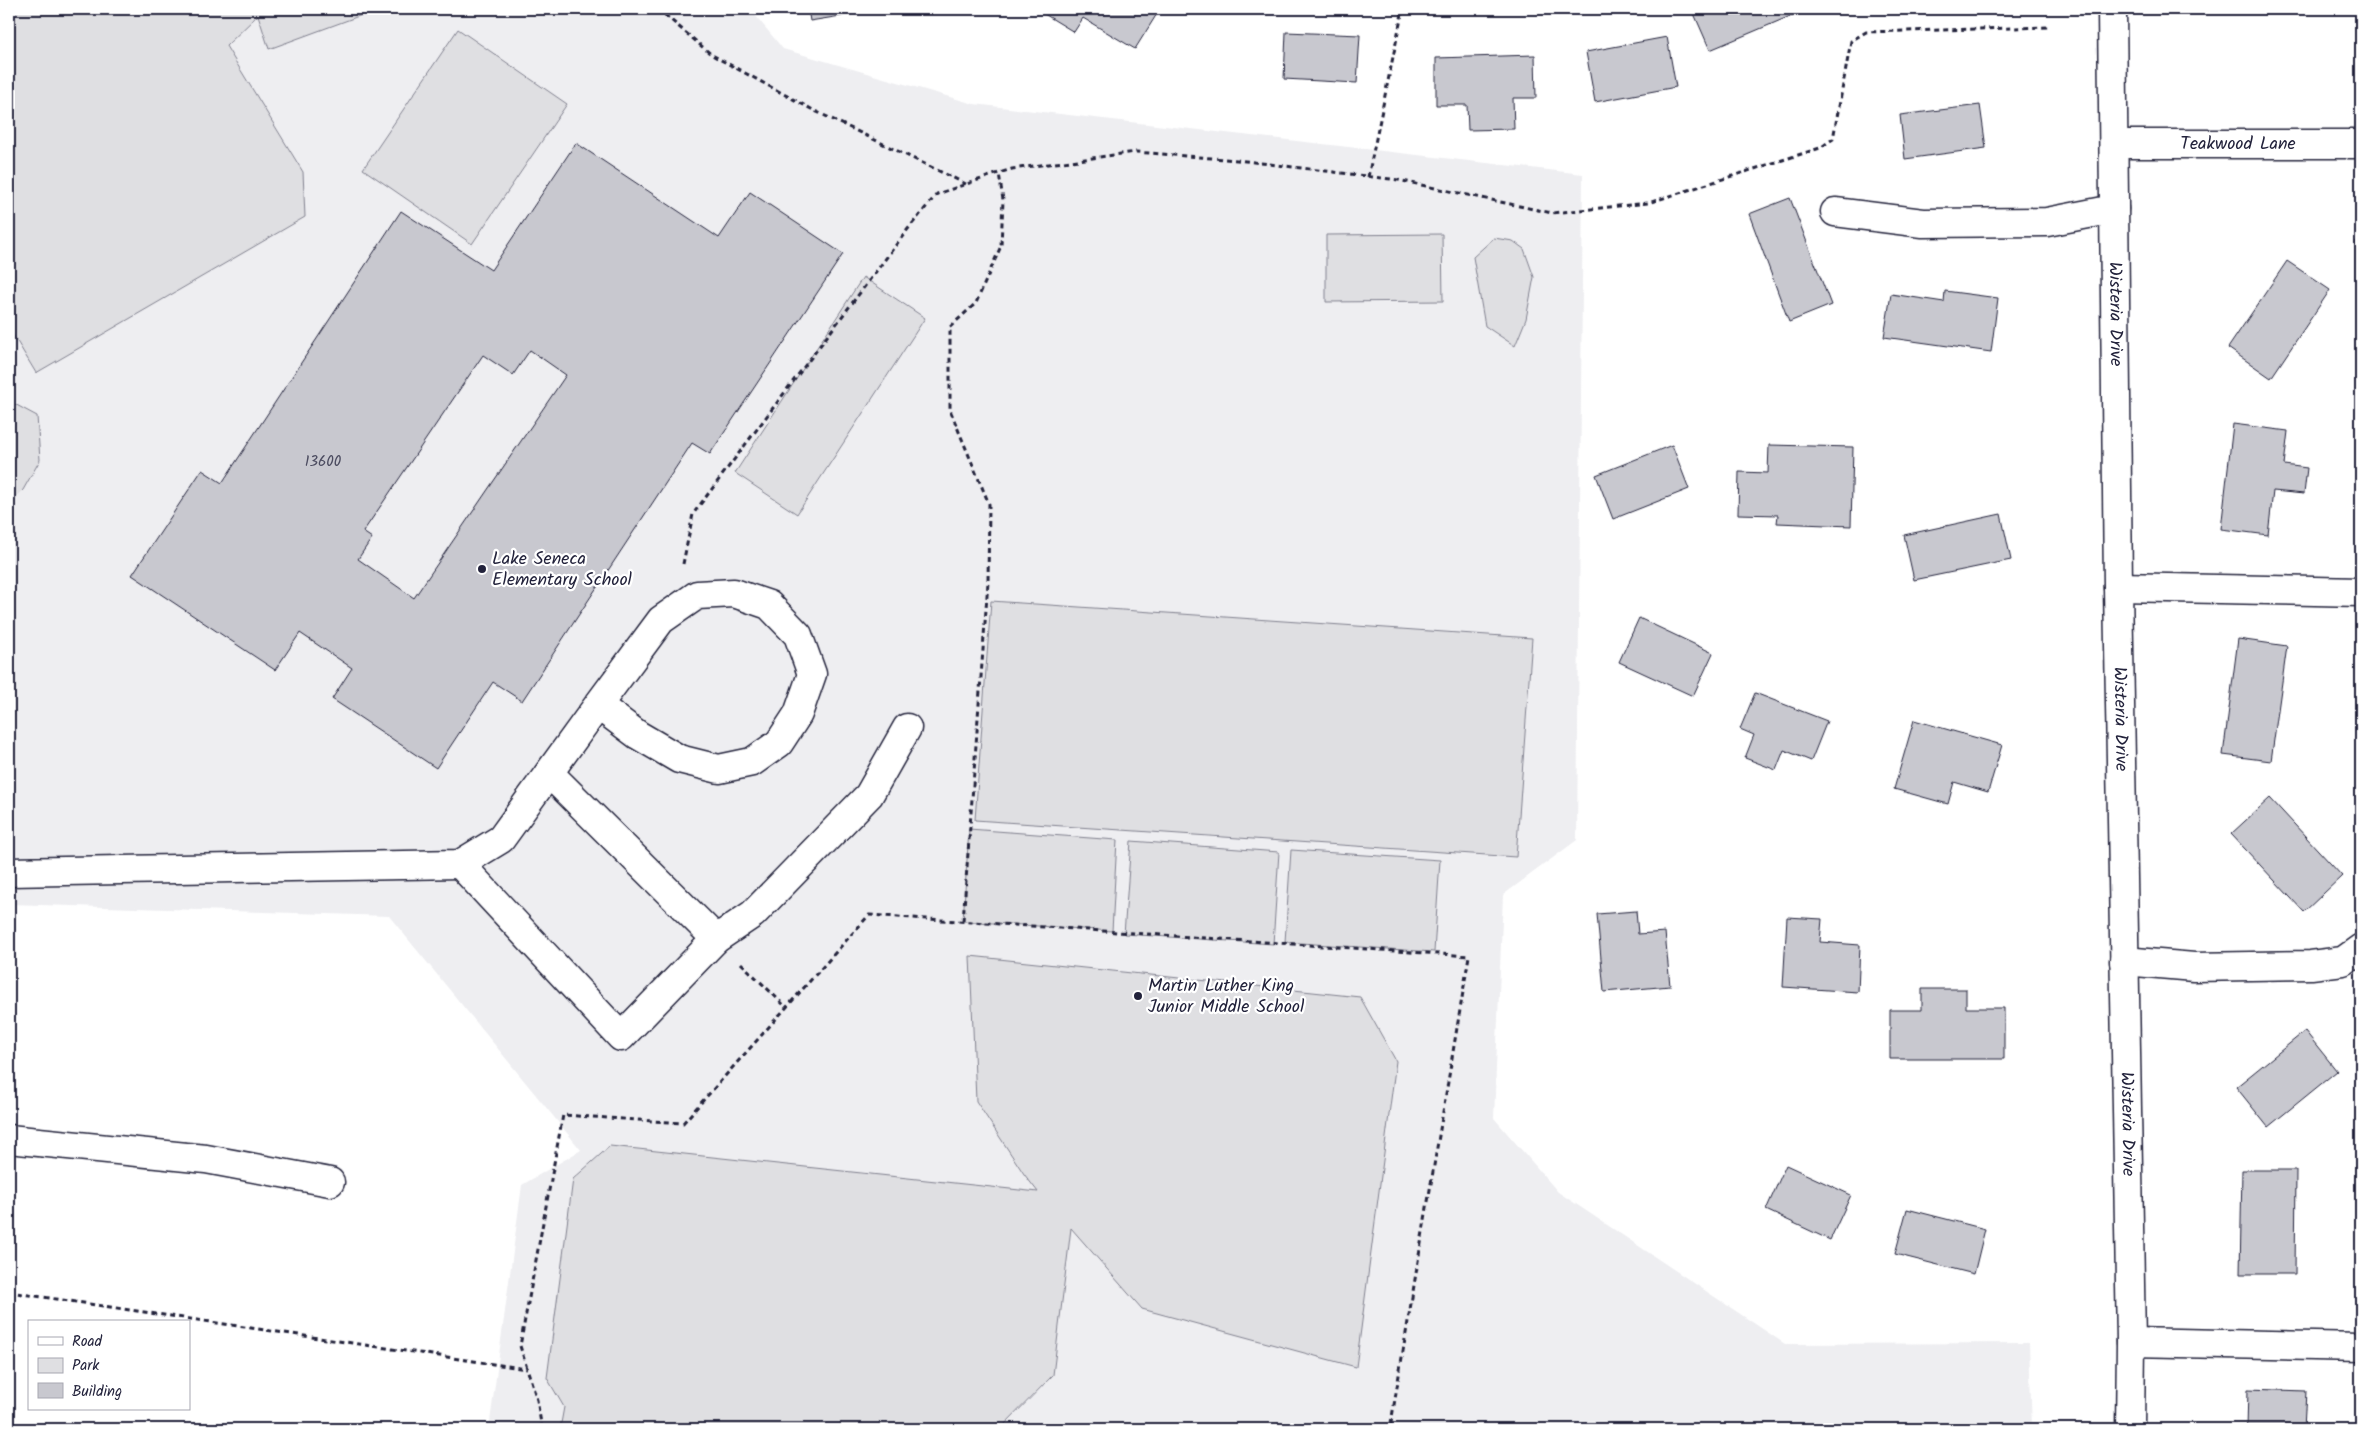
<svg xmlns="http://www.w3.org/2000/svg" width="2370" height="1438" font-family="Kalam,sans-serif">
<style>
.built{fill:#eeeef1}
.green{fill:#dfdfe2;stroke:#80808e}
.building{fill:#c8c8cf;stroke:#22223b;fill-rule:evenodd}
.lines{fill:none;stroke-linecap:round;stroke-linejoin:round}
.minor-casing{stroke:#22223b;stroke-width:31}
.path{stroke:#22223b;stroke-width:3;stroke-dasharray:5 4;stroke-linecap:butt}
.minor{stroke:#fff;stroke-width:28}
.poi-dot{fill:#22223b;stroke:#fff;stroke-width:2}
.labels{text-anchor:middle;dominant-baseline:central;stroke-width:4.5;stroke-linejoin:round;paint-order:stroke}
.number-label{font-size:15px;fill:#4c4c60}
.street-label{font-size:18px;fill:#22223b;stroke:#fff}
.poi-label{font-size:18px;fill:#22223b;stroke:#fff;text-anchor:start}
</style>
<rect width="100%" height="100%" fill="#fff"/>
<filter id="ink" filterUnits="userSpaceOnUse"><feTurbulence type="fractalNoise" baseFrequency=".02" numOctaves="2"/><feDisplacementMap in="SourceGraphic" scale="10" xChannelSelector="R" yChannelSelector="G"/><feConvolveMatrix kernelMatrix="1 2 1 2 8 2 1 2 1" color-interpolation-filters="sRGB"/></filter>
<g filter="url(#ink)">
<path class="built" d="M 9,9 L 750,9 L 783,49 L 974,104 L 1583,174 L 1577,840 L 1503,895 L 1494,1118 L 1558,1192 L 1785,1344 L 2029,1343 L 2032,1429 L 489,1429 L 522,1185 L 581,1150 L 389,916 L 9,904 Z"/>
<path class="green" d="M 9,9 L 378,9 L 269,49 L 258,15 L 226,46 L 303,172 L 305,217 L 36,373 L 9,328 Z
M 458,29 L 567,104 L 472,244 L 363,169 Z
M 1442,234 L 1443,301 L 1326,302 L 1326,235 Z
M 1494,238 L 1513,241 L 1524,249 L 1534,277 L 1526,319 L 1515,346 L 1485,326 L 1473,257 Z
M 863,277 L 925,318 L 797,514 L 735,473 Z
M 9,401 L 37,416 L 40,460 L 23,490 L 9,504 Z
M 991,601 L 1532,638 L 1516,857 L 975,820 Z
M 969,829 L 1117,840 L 1112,931 L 963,921 Z
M 1131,841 L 1279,852 L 1273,944 L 1124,934 Z
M 1291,850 L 1440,860 L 1434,952 L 1285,942 Z
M 970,956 L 1360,997 L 1396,1061 L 1356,1367 L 1142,1309 L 1071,1228 L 1053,1375 L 1000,1429 L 560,1429 L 564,1407 L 547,1378 L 573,1179 L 610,1146 L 1038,1192 L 1024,1174 L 976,1101 Z"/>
<path class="building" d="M 808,9 L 884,9 L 810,21 Z
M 1036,9 L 1160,9 L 1135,49 L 1083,18 L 1074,32 Z
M 1692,9 L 1807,9 L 1710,50 Z
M 1286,32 L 1360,35 L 1357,83 L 1284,79 Z
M 1667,37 L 1676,87 L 1595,102 L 1586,52 Z
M 1535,55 L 1536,98 L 1513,98 L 1514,129 L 1468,130 L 1467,105 L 1436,105 L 1436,58 Z
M 1980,105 L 1986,148 L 1905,159 L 1900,115 Z
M 576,143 L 719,238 L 750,192 L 843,254 L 710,454 L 692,443 L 522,701 L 493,682 L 436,768 L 332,699 L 352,668 L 300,633 L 275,670 L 132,575 L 202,470 L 222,483 L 401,211 L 491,270 ZM 530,350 L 566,375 L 414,598 L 358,559 L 372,538 L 363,532 L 483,355 L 513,375 Z
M 1790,198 L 1831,305 L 1789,322 L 1749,214 Z
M 2356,241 L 2361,241 L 2361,290 L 2356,290 Z
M 2287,261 L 2330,290 L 2271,378 L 2228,348 Z
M 1945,291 L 1998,298 L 1991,352 L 1884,337 L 1891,294 L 1944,302 Z
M 2233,424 L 2288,431 L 2284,465 L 2307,468 L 2304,494 L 2273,491 L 2268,535 L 2221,529 Z
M 1672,445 L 1689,489 L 1613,519 L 1596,475 Z
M 1769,445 L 1853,447 L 1851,526 L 1777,523 L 1778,515 L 1738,514 L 1739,472 L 1768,473 Z
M 2001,514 L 2011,560 L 1914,580 L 1904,535 Z
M 1639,618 L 1713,653 L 1693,696 L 1619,662 Z
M 2238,639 L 2287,646 L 2271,761 L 2223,755 Z
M 1755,693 L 1827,721 L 1811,761 L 1784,750 L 1776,770 L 1745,758 L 1754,735 L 1740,729 Z
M 1914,720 L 2002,745 L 1988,792 L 1954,782 L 1948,804 L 1894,789 Z
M 2270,798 L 2342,876 L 2304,912 L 2231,834 Z
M 1636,911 L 1638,934 L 1665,932 L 1670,986 L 1604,992 L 1597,914 Z
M 1787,917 L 1822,919 L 1820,942 L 1860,945 L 1858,992 L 1783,987 Z
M 1922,989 L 1966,989 L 1966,1008 L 2004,1008 L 2004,1059 L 1890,1059 L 1890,1010 L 1922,1010 Z
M 2305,1031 L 2337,1071 L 2268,1127 L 2236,1087 Z
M 1786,1165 L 1851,1195 L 1830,1240 L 1766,1210 Z
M 2242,1170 L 2296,1170 L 2295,1274 L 2240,1274 Z
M 1907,1209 L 1985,1229 L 1974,1274 L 1895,1254 Z
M 2248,1389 L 2306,1391 L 2304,1429 L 2247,1429 Z"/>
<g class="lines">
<g class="minor-casing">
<g id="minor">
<path id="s1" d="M 2112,9 L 2118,587 L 2131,1342 L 2130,1429"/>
<path id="s2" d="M 2114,144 L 2361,144"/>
<path d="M 1835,212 L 1923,223 L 2047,222 L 2114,209"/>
<path d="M 2118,587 L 2361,592"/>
<path d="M 549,773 L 716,939"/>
<path d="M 460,864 L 621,1037 L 716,939 L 753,914 L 869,795 L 907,728"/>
<path d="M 9,872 L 460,864 L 501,839 L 598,705 L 661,620 L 697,595 L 734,593 L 769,605 L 798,635 L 812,674 L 798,714 L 779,743 L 752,762 L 719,769 L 679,759 L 638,735 L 598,705"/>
<path d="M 2124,961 L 2194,967 L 2311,965 L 2343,961 L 2361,948"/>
<path d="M 9,1139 L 206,1159 L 330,1182"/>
<path d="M 2131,1342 L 2361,1347"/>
</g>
</g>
<path class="path" d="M 658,9 L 712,55 L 813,110 L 966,184
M 1368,177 L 1403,9
M 683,564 L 693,514 L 908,229 L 937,194 L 999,173 L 1012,169 L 1136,152 L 1237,160 L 1398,180 L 1552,213 L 1648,203 L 1820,148 L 1833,139 L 1851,41 L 1866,32 L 2051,27
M 963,921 L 988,582 L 989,504 L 950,410 L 950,327 L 976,303 L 1001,246 L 1003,200 L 999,173
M 741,963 L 787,1008
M 9,1292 L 527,1369
M 542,1429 L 537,1400 L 520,1346 L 563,1115 L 683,1123 L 869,915 L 1469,956 L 1390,1429"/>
<use href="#minor" class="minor"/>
</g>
</g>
<g class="poi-dot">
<circle cx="482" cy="569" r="5"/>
<circle cx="1138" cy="996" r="5"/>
</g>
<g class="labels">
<g class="number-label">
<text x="323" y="462">13600</text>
</g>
<g class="street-label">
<text stroke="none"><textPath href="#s2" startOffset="124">Teakwood Lane</textPath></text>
<text stroke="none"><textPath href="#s1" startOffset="305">Wisteria Drive</textPath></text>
<text stroke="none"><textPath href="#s1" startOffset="710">Wisteria Drive</textPath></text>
<text stroke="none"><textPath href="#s1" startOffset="1115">Wisteria Drive</textPath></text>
</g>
<g class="poi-label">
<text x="492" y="559">Lake Seneca<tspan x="492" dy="21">Elementary School</tspan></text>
<text x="1148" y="986">Martin Luther King<tspan x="1148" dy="21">Junior Middle School</tspan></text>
</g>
</g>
<rect width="2370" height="1438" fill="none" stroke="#fff" stroke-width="30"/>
<rect x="15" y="15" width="2340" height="1408" fill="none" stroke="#22223b" stroke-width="2" filter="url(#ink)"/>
<rect x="28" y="1320" width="162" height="90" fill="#ffffff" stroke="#a7a7b1"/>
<rect x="38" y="1337" width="25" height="8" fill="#ffffff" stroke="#a7a7b1"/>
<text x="72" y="1346" font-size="15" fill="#22223b">Road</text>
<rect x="38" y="1358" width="25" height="15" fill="#dfdfe2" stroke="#a7a7b1"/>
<text x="72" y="1370" font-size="15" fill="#22223b">Park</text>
<rect x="38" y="1383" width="25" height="15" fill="#c8c8cf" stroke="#a7a7b1"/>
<text x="72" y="1396" font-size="15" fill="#22223b">Building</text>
</svg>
